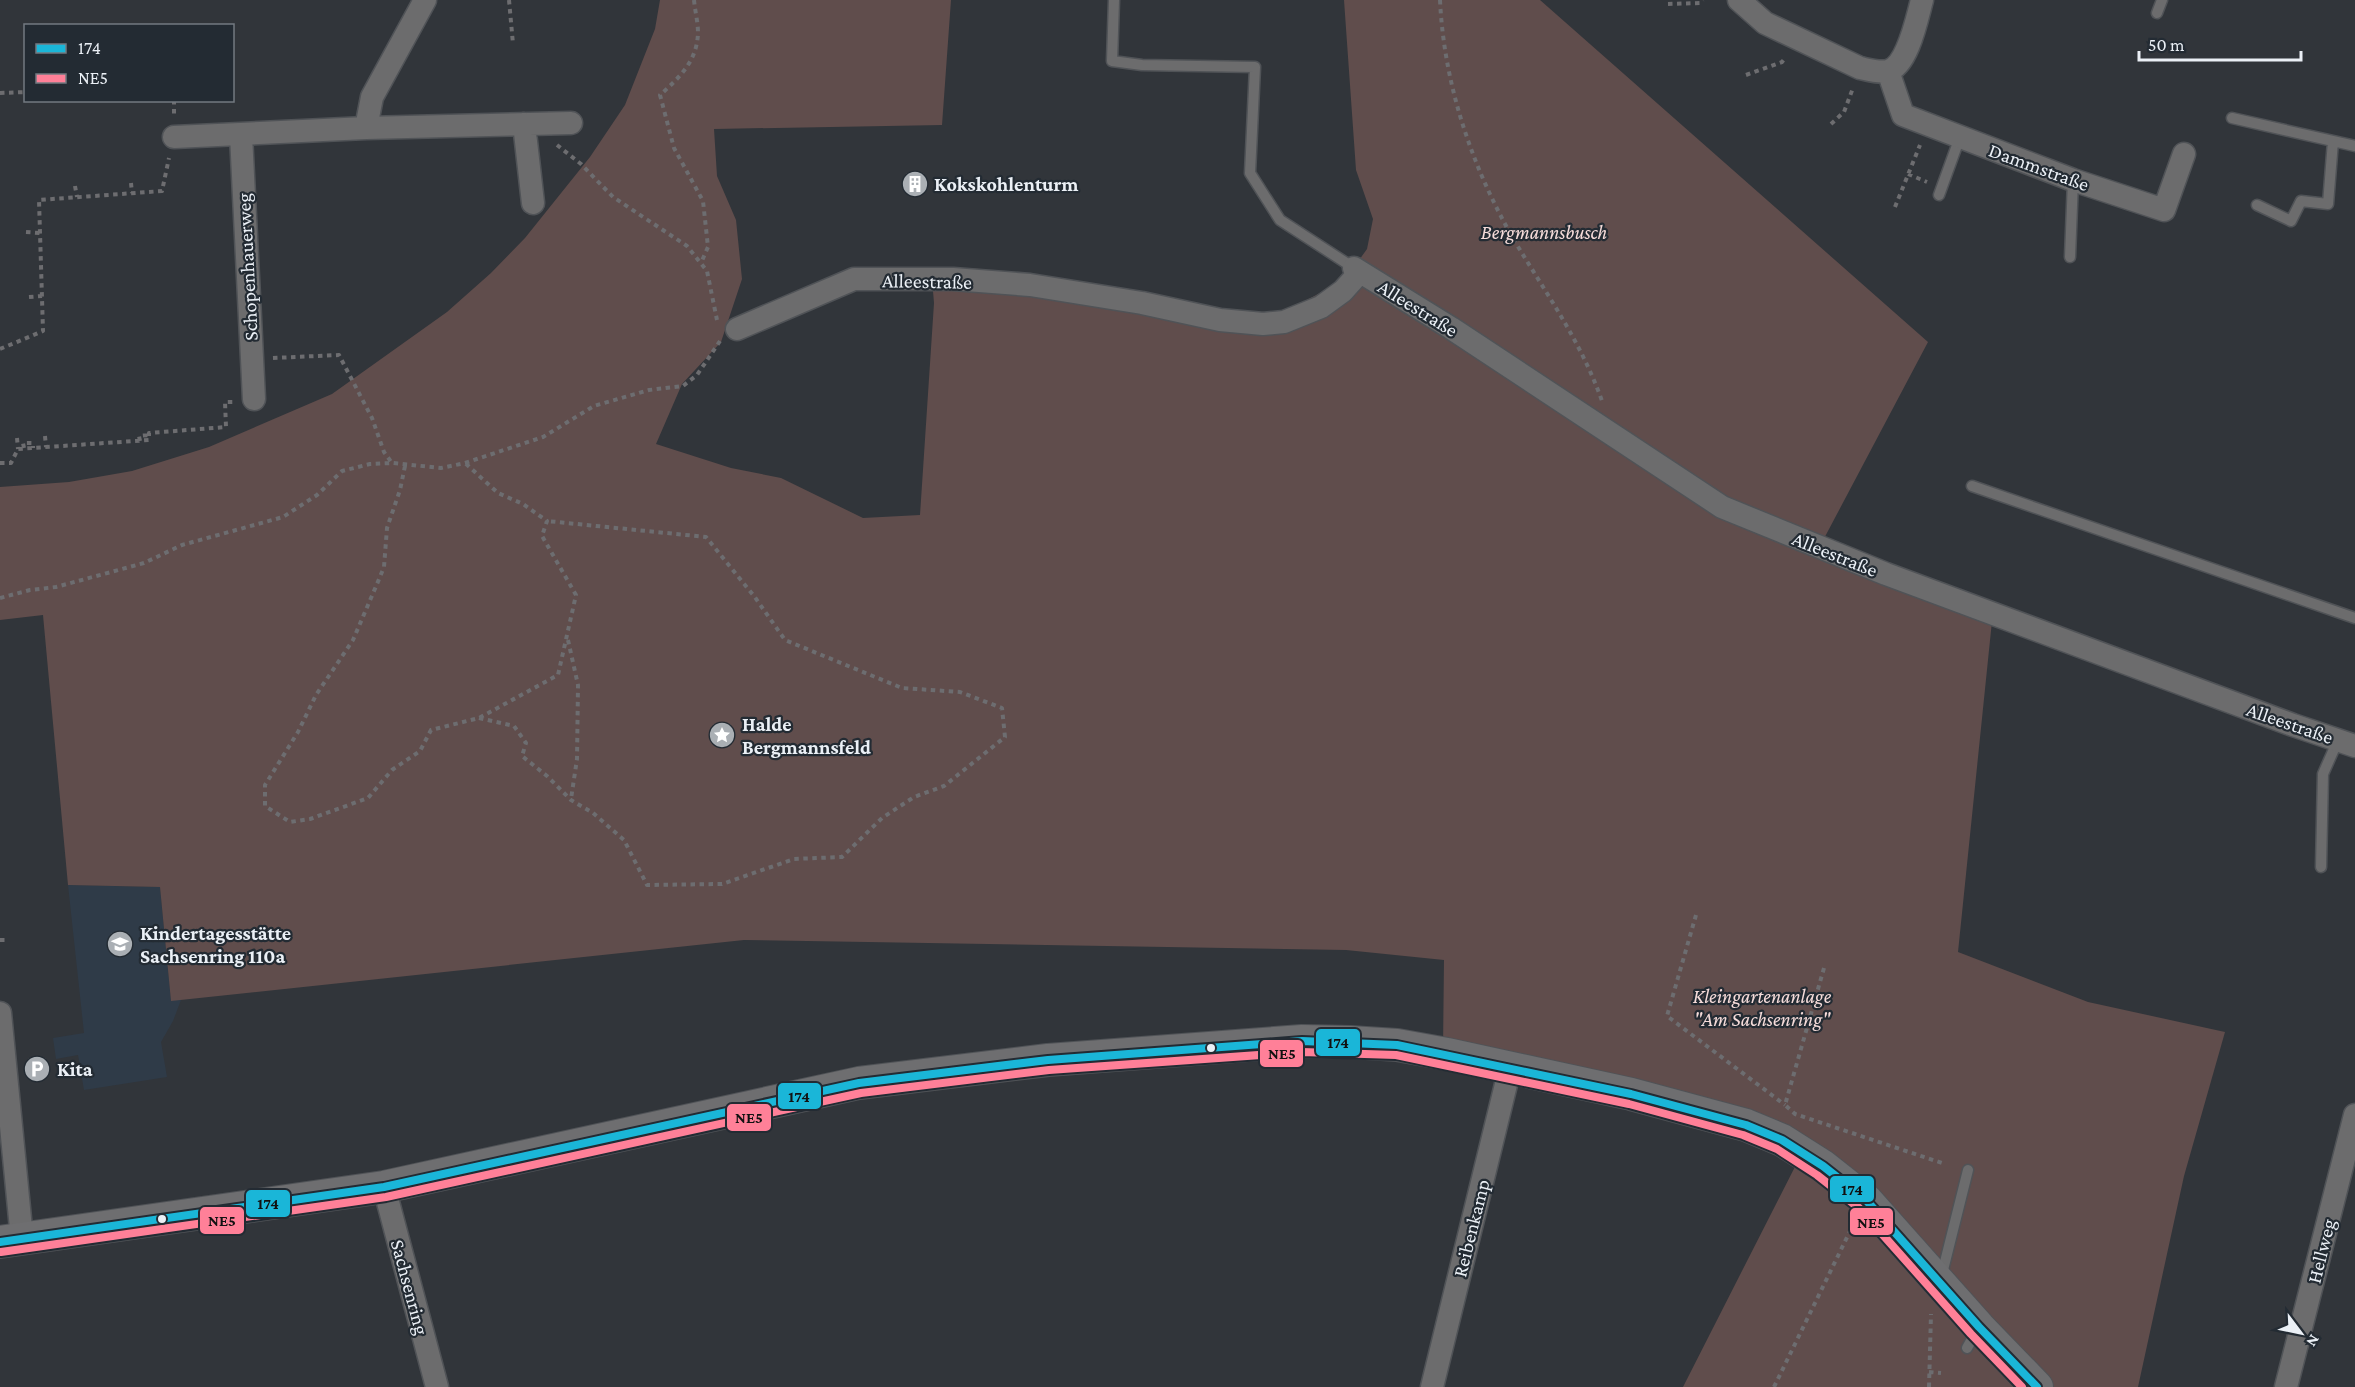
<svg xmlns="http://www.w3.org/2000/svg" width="2355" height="1387" font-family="'Crimson Pro',serif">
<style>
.built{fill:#2f3b48}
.green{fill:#604d4c}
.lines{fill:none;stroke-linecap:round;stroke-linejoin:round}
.lane-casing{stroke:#505357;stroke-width:13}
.street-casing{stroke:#505357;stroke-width:25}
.secondary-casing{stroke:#505357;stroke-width:34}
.path{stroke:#6d6d70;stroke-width:4;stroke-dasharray:4.5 4.5;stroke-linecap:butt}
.lane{stroke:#6c6c6d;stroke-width:10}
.street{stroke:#6c6c6d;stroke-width:22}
.secondary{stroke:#6e6e70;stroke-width:32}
.bus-1-casing{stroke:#232b33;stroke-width:12}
.bus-2-casing{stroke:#232b33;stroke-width:12}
.bus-1{stroke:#1ab6d8;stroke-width:8}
.bus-2{stroke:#ff8098;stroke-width:8}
.bus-dot{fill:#ebf0f6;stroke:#232b33;stroke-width:2}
.labels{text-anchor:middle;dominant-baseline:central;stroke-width:4.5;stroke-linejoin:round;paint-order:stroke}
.street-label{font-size:20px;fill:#ebf0f6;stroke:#232b33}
.poi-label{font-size:20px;font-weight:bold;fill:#ebf0f6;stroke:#232b33;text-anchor:start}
.park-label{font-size:20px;font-style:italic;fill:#f6dcda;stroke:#232b33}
.line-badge{stroke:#232b33;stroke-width:2}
.pale-badge-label{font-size:16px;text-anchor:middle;font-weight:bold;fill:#111}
</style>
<rect width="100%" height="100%" fill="#31353a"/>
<path class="built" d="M 68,885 L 160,887 L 171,1000 L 181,1000 L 173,1021 L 161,1042 L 167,1077 L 84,1090 L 78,1055 L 56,1059 L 53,1038 L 84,1033 Z"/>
<path class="green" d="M 660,0 L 951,0 L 942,125 L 714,129 L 717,176 L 736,220 L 742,279 L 721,342 L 682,384 L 656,444 L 731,468 L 781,478 L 863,518 L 920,515 L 934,303 L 931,267 L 980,269 L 1143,295 L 1208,313 L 1260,314 L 1284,312 L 1337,284 L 1357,263 L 1367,249 L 1373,219 L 1356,170 L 1344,0 L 1540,0 L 1928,342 L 1819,548 L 1992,621 L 1958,952 L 2088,1002 L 2225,1032 L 2184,1176 L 2138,1387 L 1683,1387 L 1804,1149 L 1824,1150 L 1443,1050 L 1444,960 L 1346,950 L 744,940 L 171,1001 L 160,887 L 68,885 L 43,615 L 0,620 L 0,487 L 69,482 L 132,471 L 209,447 L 332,394 L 447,312 L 491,273 L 525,238 L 590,157 L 625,105 L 655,29 Z"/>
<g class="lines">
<g class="lane-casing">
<path id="lane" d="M 1114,0 L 1112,61 L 1142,65 L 1255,67 L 1250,173 L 1280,220 L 1354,268
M 2157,13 L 2162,0
M 2232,118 L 2355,146
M 1939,195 L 1960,137
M 2257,205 L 2291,221 L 2301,201 L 2328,204 L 2333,141
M 2070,257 L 2073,180
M 1972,486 L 2355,618
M 2321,867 L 2323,774 L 2338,740
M 1941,1278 L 1968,1170
M 1967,1348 L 1977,1330"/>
</g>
<g class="street-casing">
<path id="street" d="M 1739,0 L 1765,23 L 1860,68 C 1869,70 1879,73 1888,71 C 1908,65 1917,18 1922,0
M 1888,71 L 1903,115 L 2073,180 L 2164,210 L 2184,154
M 524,124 L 533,203
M 366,128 L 372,97 L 425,0
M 241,135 L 254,399
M 174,137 L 366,128 L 571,123
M 1354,268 L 1451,328 L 1722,507 L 1886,574 L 2293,725 L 2355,746
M 737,329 L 854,279 L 953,279 L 1030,285 L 1142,303 L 1220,320 L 1263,324 L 1284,322 L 1321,307 L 1343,291 L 1360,272
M 0,1013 L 22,1239
M 384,1187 L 437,1387
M 1432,1387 L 1510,1068
M 2286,1387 L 2355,1115"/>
</g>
<g class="secondary-casing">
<path id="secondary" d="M 0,1242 L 384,1187 L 859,1083 L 1048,1060 L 1302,1041 L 1350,1042 L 1397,1045 L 1447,1054 L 1631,1094 L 1746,1125 L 1782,1140 L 1823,1166 L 1866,1200 L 1979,1327 L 2037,1387"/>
</g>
<path class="path" d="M 509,0 L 513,44
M 694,0 C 695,11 698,22 698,33 C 697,61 680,77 660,95 L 674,148 L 703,201 L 708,247 L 701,263
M 1440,0 C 1444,86 1473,171 1517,245 C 1548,296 1582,344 1602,401
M 1668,4 L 1700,3 L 1703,0
M 1746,75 L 1782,62 L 1786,57
M 0,93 L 26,92
M 174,100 L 174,118
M 1831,124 L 1844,112 L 1853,88
M 557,145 L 581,164 L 613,197 L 687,246 L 707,271 L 717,320
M 1908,174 L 1927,182
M 131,183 L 132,193
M 75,186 L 77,197
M 1895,207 L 1920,145
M 26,232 L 40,233
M 29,297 L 42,296
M 0,349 L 43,331 L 39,200 L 162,191 L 169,158
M 273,358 L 339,355 L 372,418 L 384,452 L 392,463
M 45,436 L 46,447
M 17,438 L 18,449
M 140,441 L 139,436 L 149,435
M 24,448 L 23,443 L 33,443 L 33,448
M 0,463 L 11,463 L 18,449 L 149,440 L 149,433 L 226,427 L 225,402 L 235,402
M 405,466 L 400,490 L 387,528 L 384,567 L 377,584 L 353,640 L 316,695 L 298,732 L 265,785 L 265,806 L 290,822 L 310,819 L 368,798 L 392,770 L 420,751 L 431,730 L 479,718 L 558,675 L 576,595 L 542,536 L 547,521 L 523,504 L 498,493 L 465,463
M 0,598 L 30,590 L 56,587 L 144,563 L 182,545 L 283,517 L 317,495 L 342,471 L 370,464 L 393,463 L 441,468 L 465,463 L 543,437 L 594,406 L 649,390 L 683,386 L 697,375 L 720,341
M 568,640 L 578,685 L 577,759 L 571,799
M 479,718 L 514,726 L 526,743 L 522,756 L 547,776 L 571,800 L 593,813 L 624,840 L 647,885 L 722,884 L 794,859 L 842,857 L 882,818 L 914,797 L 944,786 L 1005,737 L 1002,708 L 960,692 L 902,688 L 785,640 L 754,596 L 706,537 L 547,521
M 1696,915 L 1667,1016 L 1785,1105
M 0,940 L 7,940
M 1824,968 L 1785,1105 L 1795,1114 L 1945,1164
M 1929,1372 L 1941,1373
M 1774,1387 L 1854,1223
M 1929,1387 L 1931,1314"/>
<use href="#lane" class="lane"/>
<use href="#street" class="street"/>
<use href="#secondary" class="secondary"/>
<g class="bus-1-casing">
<path id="bus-1" d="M 0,1242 L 384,1187 L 859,1083 L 1048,1060 L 1302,1041 L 1397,1045 L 1631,1094 L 1746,1125 L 1782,1140 L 1823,1166 L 1866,1200 L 1979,1327 L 2037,1387"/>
</g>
<g class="bus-2-casing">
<path id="bus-2" d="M 1,1252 L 386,1197 L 861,1093 L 1049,1070 L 1302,1052 L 1396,1055 L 1629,1104 L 1743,1135 L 1777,1149 L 1817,1175 L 1859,1208 L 1971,1334 L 2022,1387"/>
</g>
<use href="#bus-1" class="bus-1"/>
<use href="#bus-2" class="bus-2"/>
</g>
<defs>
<g id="building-disc" transform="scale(1.35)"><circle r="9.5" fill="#aaafb4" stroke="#232b33"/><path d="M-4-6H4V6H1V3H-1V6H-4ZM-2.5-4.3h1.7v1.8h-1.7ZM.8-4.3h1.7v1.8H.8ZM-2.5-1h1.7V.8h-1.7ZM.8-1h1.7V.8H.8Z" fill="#fff"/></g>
<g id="sight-disc" transform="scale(1.35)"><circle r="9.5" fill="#aaafb4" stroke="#232b33"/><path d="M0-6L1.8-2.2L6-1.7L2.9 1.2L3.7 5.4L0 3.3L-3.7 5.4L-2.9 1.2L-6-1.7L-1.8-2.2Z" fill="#fff"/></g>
<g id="school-disc" transform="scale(1.35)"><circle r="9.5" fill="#aaafb4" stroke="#232b33"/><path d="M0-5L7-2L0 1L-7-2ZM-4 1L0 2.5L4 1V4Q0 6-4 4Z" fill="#fff"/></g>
<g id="parking-disc" transform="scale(1.35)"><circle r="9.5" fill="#aaafb4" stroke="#232b33"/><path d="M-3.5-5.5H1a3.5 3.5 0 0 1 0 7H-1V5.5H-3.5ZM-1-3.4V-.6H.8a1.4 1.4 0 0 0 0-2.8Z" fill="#fff"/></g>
</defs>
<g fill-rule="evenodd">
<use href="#building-disc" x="915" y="184"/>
<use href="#sight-disc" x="722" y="735"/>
<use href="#school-disc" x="120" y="944"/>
<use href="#parking-disc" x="37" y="1069"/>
</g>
<g class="bus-dot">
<circle cx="1211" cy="1048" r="5"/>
<circle cx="162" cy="1219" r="5"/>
</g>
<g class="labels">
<g class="street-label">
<text transform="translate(2039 167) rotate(20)">Dammstraße</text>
<text transform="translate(247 267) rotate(-93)">Schopenhauerweg</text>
<text transform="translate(927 281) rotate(1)">Alleestraße</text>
<text transform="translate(1418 308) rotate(32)">Alleestraße</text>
<text transform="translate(1835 554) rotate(22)">Alleestraße</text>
<text transform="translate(2290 723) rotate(19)">Alleestraße</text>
<text transform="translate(1471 1228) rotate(-76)">Reibenkamp</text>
<text transform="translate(2321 1251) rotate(-76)">Hellweg</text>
<text transform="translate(410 1287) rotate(75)">Sachsenring</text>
</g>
<g class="poi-label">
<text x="934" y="184">Kokskohlenturm</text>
<text x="742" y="724">Halde<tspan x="742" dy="23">Bergmannsfeld</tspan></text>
<text x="140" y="933">Kindertagesstätte<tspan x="140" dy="23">Sachsenring 110a</tspan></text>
<text x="57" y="1069">Kita</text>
</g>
<g class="park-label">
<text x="1544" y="232">Bergmannsbusch</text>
<text x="1762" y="996">Kleingartenanlage<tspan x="1762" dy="23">"Am Sachsenring"</tspan></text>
</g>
</g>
<g class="line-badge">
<rect x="1315" y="1028" width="46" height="29" rx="6" fill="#1ab6d8"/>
<rect x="1259" y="1039" width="45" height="29" rx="6" fill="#ff8098"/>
<rect x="777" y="1082" width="45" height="28" rx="6" fill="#1ab6d8"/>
<rect x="726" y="1103" width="46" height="29" rx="6" fill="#ff8098"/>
<rect x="1829" y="1175" width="46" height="28" rx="6" fill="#1ab6d8"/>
<rect x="245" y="1189" width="46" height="29" rx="6" fill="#1ab6d8"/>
<rect x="199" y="1206" width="46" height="29" rx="6" fill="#ff8098"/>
<rect x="1849" y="1207" width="45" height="29" rx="6" fill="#ff8098"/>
</g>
<g class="pale-badge-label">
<text x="1338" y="1048">174</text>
<text x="1282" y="1059">NE5</text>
<text x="799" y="1102">174</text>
<text x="749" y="1123">NE5</text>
<text x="1852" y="1195">174</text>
<text x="268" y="1209">174</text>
<text x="222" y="1226">NE5</text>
<text x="1871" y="1228">NE5</text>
</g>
<rect x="24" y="24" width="210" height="78" fill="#232b33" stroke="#737a81" stroke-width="1.5"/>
<rect x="36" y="44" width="30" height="9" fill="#1ab6d8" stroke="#737a81" stroke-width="1.5"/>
<text x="78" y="54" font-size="18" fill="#ebf0f6">174</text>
<rect x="36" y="74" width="30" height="9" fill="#ff8098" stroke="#737a81" stroke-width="1.5"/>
<text x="78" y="84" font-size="18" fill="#ebf0f6">NE5</text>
<g transform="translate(2301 1333) rotate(122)" stroke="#232b33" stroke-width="4.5" paint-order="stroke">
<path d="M0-4.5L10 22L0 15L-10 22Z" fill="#ebf0f6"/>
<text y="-9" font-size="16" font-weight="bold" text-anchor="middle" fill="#ebf0f6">N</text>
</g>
<path d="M2139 51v9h162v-9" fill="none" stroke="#ebf0f6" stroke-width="3"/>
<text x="2148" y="51" font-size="18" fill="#ebf0f6" stroke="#232b33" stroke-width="4.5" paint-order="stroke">50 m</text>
</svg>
